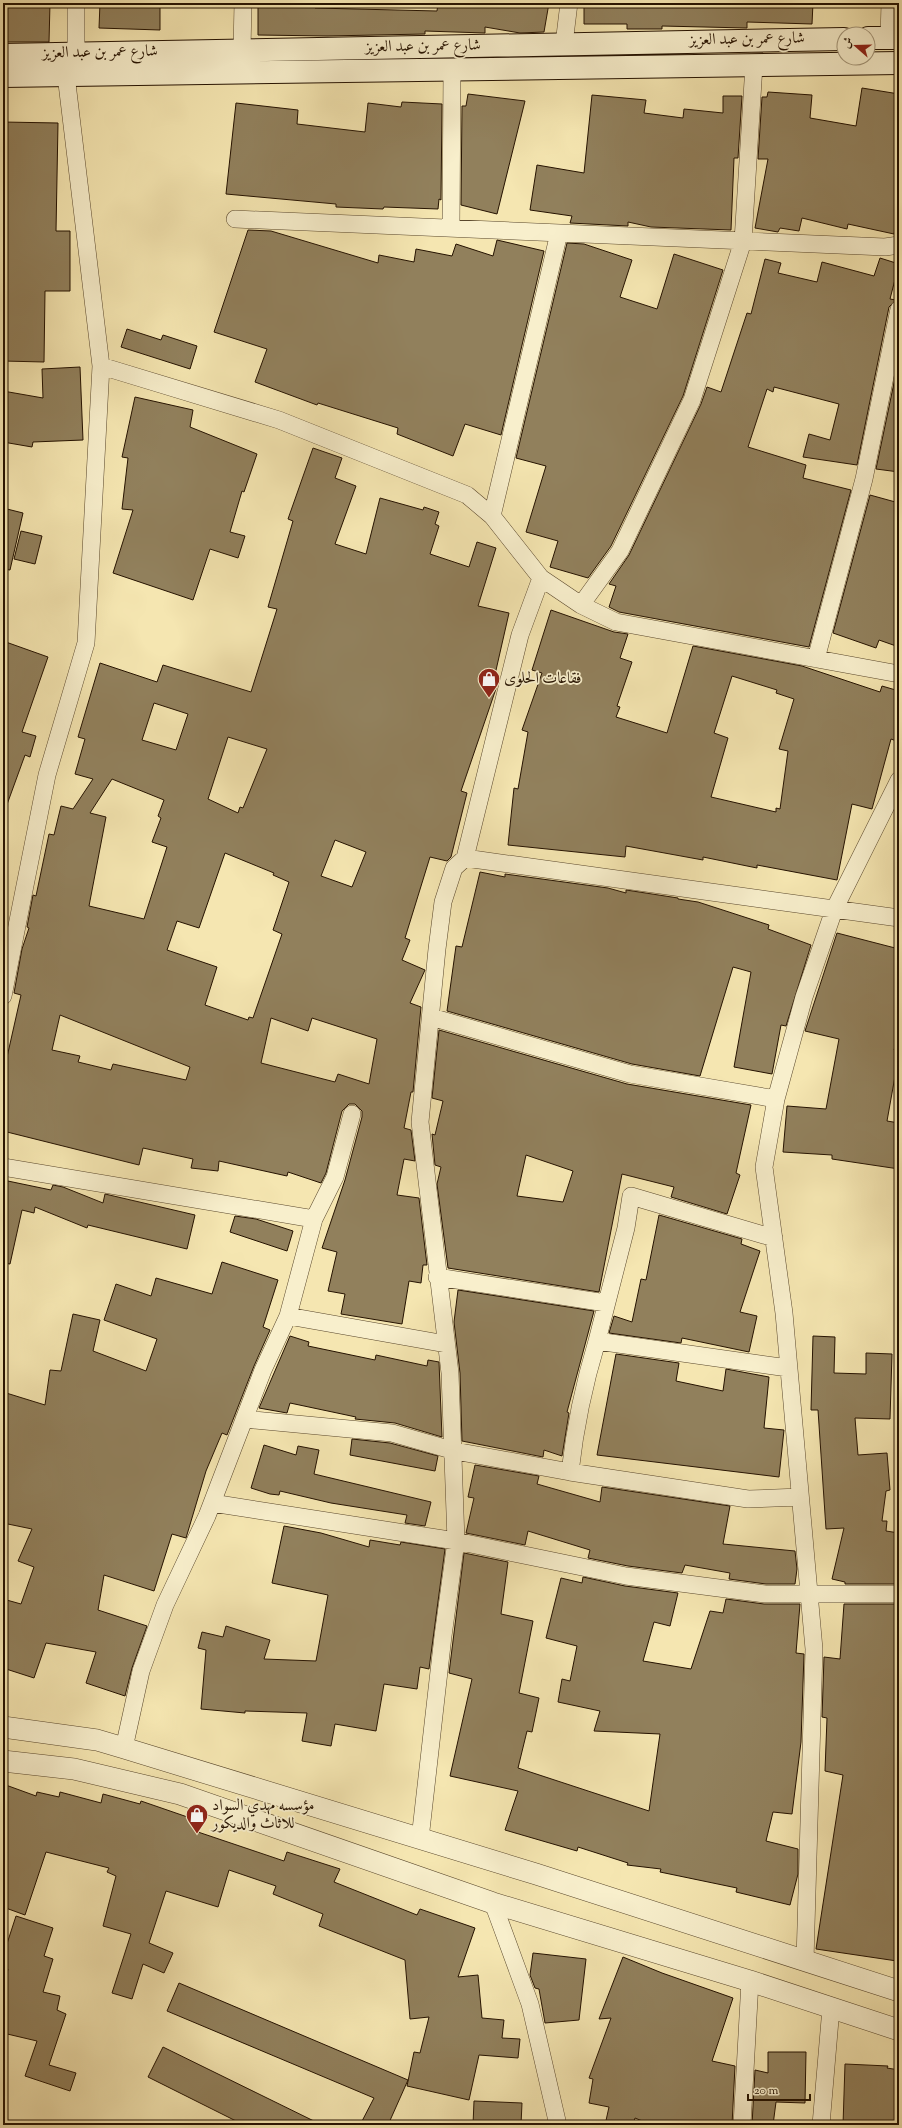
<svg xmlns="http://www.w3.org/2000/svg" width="902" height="2128" font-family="'Sorts Mill Goudy',Amiri,serif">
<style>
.building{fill:#91805c;stroke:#251200;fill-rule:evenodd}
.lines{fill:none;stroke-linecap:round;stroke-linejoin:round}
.minor-casing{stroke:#59472c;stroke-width:18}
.tertiary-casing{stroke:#59472c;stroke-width:22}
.secondary-casing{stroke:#251200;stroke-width:24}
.minor{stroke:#f8efcc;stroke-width:17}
.tertiary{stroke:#f8efcc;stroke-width:21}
.secondary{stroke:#f8efcc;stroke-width:22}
.labels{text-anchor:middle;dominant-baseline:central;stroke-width:3.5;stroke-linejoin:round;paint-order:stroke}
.street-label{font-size:16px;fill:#251200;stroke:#f8efcc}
.poi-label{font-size:16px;fill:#251200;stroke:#f8efcc;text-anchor:start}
</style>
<rect width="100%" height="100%" fill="#f5e6b1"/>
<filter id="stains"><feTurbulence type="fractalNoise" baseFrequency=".005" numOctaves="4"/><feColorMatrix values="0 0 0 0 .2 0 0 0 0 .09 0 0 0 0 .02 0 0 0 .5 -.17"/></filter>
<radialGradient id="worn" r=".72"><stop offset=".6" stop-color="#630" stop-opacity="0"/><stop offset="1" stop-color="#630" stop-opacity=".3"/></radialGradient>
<path class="building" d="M 7,3 L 50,3 L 49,42 L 6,42 Z
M 100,3 L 160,3 L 160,30 L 99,28 Z
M 258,3 L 315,3 L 315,8 L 437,11 L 438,3 L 549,3 L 544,32 L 520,33 L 485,27 L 485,33 L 425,31 L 425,34 L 327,36 L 258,35 Z
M 584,3 L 813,3 L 812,24 L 747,22 L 747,28 L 662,26 L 662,29 L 627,29 L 627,24 L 584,24 Z
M 862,88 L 899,94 L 899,209 L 894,234 L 848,224 L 847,229 L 802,218 L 799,231 L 780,228 L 778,232 L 755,228 L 768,159 L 758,159 L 762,97 L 767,97 L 768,92 L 812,95 L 810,118 L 856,126 Z
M 468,94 L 525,101 L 497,214 L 461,205 L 462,106 L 466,106 Z
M 592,95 L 646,100 L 644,113 L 683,118 L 684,109 L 723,113 L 723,96 L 742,96 L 738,158 L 734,158 L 731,230 L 651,227 L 628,222 L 628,226 L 570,223 L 572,216 L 530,210 L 537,165 L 584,173 Z
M 402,102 L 442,104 L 441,200 L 439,199 L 438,209 L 384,207 L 383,209 L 336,207 L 336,204 L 226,194 L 236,103 L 298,110 L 297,124 L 365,132 L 368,103 L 401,107 Z
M 3,122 L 58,123 L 56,231 L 70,231 L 70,291 L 45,291 L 44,362 L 3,361 Z
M 248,230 L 271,231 L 378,263 L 379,255 L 414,262 L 416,249 L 452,256 L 456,244 L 493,256 L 497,240 L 544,251 L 501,435 L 465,424 L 453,456 L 397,434 L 398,428 L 318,403 L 317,405 L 255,382 L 267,349 L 214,332 Z
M 567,243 L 584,244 L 632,260 L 620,297 L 657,309 L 674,254 L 723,270 L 683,396 L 611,546 L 588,578 L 550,567 L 558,541 L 526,532 L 546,466 L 516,458 Z
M 880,258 L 899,264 L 890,299 L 896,300 L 889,307 L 857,465 L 803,457 L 809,434 L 830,440 L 839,404 L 774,387 L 773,392 L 767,389 L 748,447 L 806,465 L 803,478 L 851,490 L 809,647 L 619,612 L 609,607 L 616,586 L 609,584 L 629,555 L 701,404 L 707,387 L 721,392 L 747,313 L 751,314 L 765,259 L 781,263 L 778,273 L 817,282 L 822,262 L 874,276 Z
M 127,329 L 161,340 L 163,335 L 197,346 L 190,369 L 121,347 Z
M 899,359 L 899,472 L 876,469 Z
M 80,367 L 83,440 L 33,442 L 32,447 L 3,442 L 3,391 L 43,398 L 42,369 Z
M 135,397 L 193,410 L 190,427 L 257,454 L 244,492 L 242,491 L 230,532 L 245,536 L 238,558 L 210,549 L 193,600 L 113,573 L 133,510 L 122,509 L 128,458 L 122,457 Z
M 313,448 L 342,458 L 335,478 L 356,486 L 335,544 L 366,554 L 380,498 L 423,510 L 424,507 L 439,512 L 435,524 L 439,526 L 430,554 L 469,567 L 477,542 L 496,548 L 478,606 L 509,613 L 494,679 L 499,680 L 461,791 L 467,793 L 451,857 L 447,861 L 430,857 L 405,938 L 410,940 L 402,960 L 425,970 L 410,1003 L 421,1007 L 413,1092 L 411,1092 L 404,1128 L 411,1130 L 415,1161 L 404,1159 L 397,1195 L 419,1198 L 427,1265 L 423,1265 L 421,1283 L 409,1281 L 402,1324 L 341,1314 L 345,1294 L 328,1291 L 337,1252 L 322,1248 L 345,1180 L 362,1117 L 362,1111 L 355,1104 L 349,1104 L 342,1111 L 326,1173 L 321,1183 L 288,1172 L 287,1176 L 219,1161 L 218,1171 L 191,1168 L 193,1159 L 143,1148 L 139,1165 L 3,1131 L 3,1075 L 21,995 L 14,993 L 22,949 L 29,928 L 27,927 L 33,895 L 36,896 L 49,834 L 54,835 L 61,806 L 73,809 L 93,779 L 75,774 L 85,739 L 78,737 L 100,663 L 157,682 L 163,665 L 251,692 L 277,609 L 268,607 L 293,521 L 288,519 ZM 154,703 L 188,714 L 176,750 L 142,740 ZM 228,737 L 267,749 L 243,808 L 240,807 L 238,813 L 208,799 ZM 112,779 L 164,800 L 158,816 L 161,818 L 152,842 L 167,847 L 144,919 L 89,906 L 106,817 L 90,813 ZM 335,840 L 366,852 L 352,887 L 321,876 ZM 225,853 L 274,873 L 273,875 L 289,882 L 273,930 L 282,934 L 253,1018 L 249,1017 L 248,1020 L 205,1005 L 217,967 L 167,950 L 177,921 L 199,928 ZM 60,1015 L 190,1067 L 186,1080 L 113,1064 L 111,1070 L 78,1062 L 80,1056 L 52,1050 ZM 271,1018 L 308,1031 L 312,1018 L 377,1039 L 369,1084 L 338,1074 L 335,1082 L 261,1063 Z
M 870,495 L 899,503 L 899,647 L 879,640 L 876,648 L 833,633 Z
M 3,508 L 23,513 L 10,570 L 3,569 Z
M 21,531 L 42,536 L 35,564 L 14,559 Z
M 551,610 L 614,632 L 628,634 L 620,658 L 632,662 L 617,706 L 620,707 L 616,717 L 667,733 L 693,646 L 802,666 L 880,692 L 882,686 L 899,691 L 899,742 L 891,739 L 872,809 L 852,804 L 837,880 L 757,865 L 757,868 L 703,857 L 703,860 L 626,846 L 625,857 L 508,845 L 514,788 L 518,789 L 528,732 L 522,730 L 542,673 L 532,670 ZM 732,676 L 777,690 L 776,693 L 794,699 L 779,749 L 788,751 L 780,809 L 776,808 L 776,812 L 711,797 L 728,738 L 714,733 Z
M 3,641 L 48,657 L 22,732 L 36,736 L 30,757 L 25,755 L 5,810 L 3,809 Z
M 480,872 L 505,877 L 505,874 L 608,888 L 626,893 L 626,890 L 678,898 L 678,899 L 698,902 L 769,925 L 768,929 L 811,945 L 786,1026 L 781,1025 L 772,1074 L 734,1067 L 751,972 L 733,967 L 700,1076 L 632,1064 L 447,1011 L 456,946 L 462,947 Z
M 837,933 L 899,949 L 899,1033 L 894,1050 L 899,1051 L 899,1054 L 887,1121 L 899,1123 L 899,1169 L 832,1159 L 832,1155 L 783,1152 L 787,1106 L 826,1109 L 839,1039 L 805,1031 Z
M 439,1030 L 627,1084 L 751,1105 L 736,1173 L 740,1175 L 727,1214 L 671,1197 L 674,1187 L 622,1174 L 599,1292 L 448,1268 L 437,1184 L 441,1167 L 435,1165 L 432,1134 L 435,1135 L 443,1101 L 432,1098 ZM 526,1155 L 573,1171 L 563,1202 L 517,1196 Z
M 3,1180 L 51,1190 L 53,1185 L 63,1187 L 103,1203 L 105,1194 L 195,1215 L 187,1249 L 88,1225 L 87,1228 L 35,1207 L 34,1213 L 22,1210 L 10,1264 L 3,1263 Z
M 659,1215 L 742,1239 L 741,1244 L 760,1251 L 740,1312 L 757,1316 L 749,1352 L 682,1338 L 681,1343 L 609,1333 L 614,1316 L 632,1322 L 641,1279 L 646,1280 Z
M 235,1216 L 256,1219 L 293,1231 L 287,1251 L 230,1232 Z
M 222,1262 L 278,1280 L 263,1327 L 270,1330 L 254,1366 L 227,1435 L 222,1433 L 206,1471 L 186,1538 L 172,1534 L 154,1591 L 104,1575 L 98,1610 L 147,1626 L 132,1668 L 125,1696 L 86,1683 L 96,1652 L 46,1643 L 34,1678 L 3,1668 L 3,1599 L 21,1604 L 34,1567 L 18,1561 L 32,1529 L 3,1523 L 3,1392 L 45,1405 L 50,1370 L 61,1371 L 73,1314 L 100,1320 L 93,1351 L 146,1371 L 157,1339 L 104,1320 L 116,1284 L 151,1296 L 156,1278 L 212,1294 Z
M 458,1290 L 594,1311 L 567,1412 L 569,1413 L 562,1456 L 544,1450 L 543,1457 L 462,1441 L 460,1373 L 454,1322 Z
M 290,1336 L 309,1342 L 308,1346 L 375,1360 L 376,1355 L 427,1366 L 428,1360 L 439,1362 L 442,1437 L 395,1423 L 355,1419 L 356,1417 L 290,1403 L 287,1413 L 259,1408 Z
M 813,1336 L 835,1337 L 834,1373 L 866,1374 L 866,1353 L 892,1354 L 890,1419 L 855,1418 L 858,1455 L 887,1453 L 890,1490 L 886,1491 L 882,1521 L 887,1521 L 886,1531 L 899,1533 L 899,1584 L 845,1584 L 845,1582 L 832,1579 L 844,1528 L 826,1529 L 818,1410 L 811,1410 Z
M 616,1354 L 679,1363 L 676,1381 L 723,1391 L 726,1369 L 769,1377 L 764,1428 L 784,1430 L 779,1477 L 597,1455 Z
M 352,1439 L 390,1443 L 438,1456 L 435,1471 L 350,1455 Z
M 264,1445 L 296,1455 L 298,1446 L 319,1450 L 314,1474 L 431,1502 L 425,1526 L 405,1523 L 407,1515 L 331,1503 L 280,1491 L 279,1495 L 270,1494 L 251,1488 Z
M 475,1465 L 539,1476 L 537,1484 L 600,1502 L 602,1487 L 730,1506 L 723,1544 L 795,1551 L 797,1569 L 795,1584 L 766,1584 L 729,1579 L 730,1573 L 685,1565 L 682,1573 L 628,1566 L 588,1558 L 590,1550 L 528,1531 L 525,1545 L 466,1533 L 474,1498 L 468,1497 Z
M 284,1526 L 321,1533 L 369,1547 L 370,1540 L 400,1545 L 401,1542 L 445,1549 L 429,1669 L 420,1667 L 417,1689 L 384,1684 L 376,1731 L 335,1724 L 331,1746 L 302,1741 L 307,1713 L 245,1711 L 245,1713 L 201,1709 L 206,1650 L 198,1648 L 202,1632 L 223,1637 L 226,1626 L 270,1640 L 264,1659 L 316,1661 L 328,1595 L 272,1583 Z
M 464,1553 L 508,1562 L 501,1614 L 533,1621 L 519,1693 L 539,1698 L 532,1732 L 527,1731 L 518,1768 L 649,1811 L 660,1734 L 594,1731 L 600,1711 L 558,1702 L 562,1679 L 570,1681 L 577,1646 L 546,1638 L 561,1578 L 582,1583 L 583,1577 L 625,1586 L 678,1593 L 670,1626 L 654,1622 L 643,1661 L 691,1669 L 710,1611 L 723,1613 L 726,1599 L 764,1604 L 800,1604 L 796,1653 L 804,1654 L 801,1742 L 792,1814 L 773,1812 L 766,1841 L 798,1849 L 798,1874 L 790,1905 L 736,1892 L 737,1888 L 660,1872 L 661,1869 L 627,1865 L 628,1863 L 578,1847 L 577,1851 L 505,1830 L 518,1791 L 450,1776 L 472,1679 L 449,1673 Z
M 844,1604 L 899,1604 L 899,1947 L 897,1961 L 816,1949 L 843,1775 L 825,1771 L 827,1718 L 822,1717 L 824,1657 L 840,1659 Z
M 3,1784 L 36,1796 L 37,1792 L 59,1797 L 60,1792 L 101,1803 L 103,1794 L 140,1804 L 141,1801 L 199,1821 L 195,1831 L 284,1861 L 287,1852 L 340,1869 L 334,1882 L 417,1915 L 420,1909 L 475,1928 L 458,1977 L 478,1975 L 482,2018 L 504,2020 L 502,2038 L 520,2039 L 518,2058 L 479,2055 L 469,2100 L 407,2086 L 414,2052 L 420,2053 L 429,2017 L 410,2019 L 405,1960 L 319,1926 L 323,1914 L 273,1894 L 276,1886 L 229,1870 L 218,1907 L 166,1891 L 149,1943 L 173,1953 L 164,1973 L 143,1964 L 132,1999 L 112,1993 L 131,1934 L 103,1926 L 116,1876 L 107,1872 L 109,1868 L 46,1852 L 25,1915 L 3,1907 Z
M 16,1916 L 53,1928 L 44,1956 L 53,1959 L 43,1992 L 60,1996 L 57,2010 L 66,2014 L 49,2065 L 76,2073 L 70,2091 L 25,2076 L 37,2041 L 3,2033 L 3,1992 L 8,1969 L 3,1967 L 3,1956 Z
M 533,1953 L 586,1959 L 579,2020 L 545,2023 L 539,1989 L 535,1988 L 530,1975 Z
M 623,1957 L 662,1973 L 733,1998 L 712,2061 L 735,2066 L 732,2125 L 652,2125 L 635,2118 L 633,2125 L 605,2125 L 609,2107 L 589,2103 L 593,2079 L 589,2078 L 611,2018 L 599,2019 Z
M 179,1983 L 408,2080 L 388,2125 L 360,2125 L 374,2098 L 167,2011 Z
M 163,2047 L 322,2125 L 244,2125 L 148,2077 Z
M 768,2052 L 806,2052 L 805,2103 L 776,2102 L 773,2125 L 752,2125 L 755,2070 L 768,2073 Z
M 845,2064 L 888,2066 L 887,2068 L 899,2070 L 899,2125 L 843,2125 Z
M 474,2101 L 522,2103 L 521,2125 L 473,2125 Z"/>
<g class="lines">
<g class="minor-casing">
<path id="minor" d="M 76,3 L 76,54
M 889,38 L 890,3
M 564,44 L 569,3
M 242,50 L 243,3
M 235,219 L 885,247 L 899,245
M 451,228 L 452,69
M 101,366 L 279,420 L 467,495 L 492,516 L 541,578 L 581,605 L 616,622 L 899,674
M 492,516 L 559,233
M 581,605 L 620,551 L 692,400 L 743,241 L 754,65
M 816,659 L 864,479 L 899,309
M 465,858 L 899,918
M 3,996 L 47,775 L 86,643 L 101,366 L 66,75
M 431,1017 L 630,1074 L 776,1099
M 3,1167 L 314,1219
M 774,1238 L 631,1196 L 626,1228 L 597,1341 L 788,1368
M 437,1277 L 606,1303
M 288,1316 L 446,1344
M 244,1419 L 392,1433 L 455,1451 L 570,1472 L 748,1499 L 800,1497
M 570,1472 C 575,1427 584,1384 597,1341
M 212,1503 L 456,1541 L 626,1576 L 765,1594 L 899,1594
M 124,1748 L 141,1671 L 165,1605 L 207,1516 L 263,1370 L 288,1316 L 314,1219 L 335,1177 L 352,1114
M 420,1839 L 443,1636 L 456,1541 L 450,1373 L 420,1122 L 437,949 L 443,902 L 454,868 L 465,858 L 520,635 L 541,578
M 493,1903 L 530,2004 L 558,2125
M 805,1961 L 814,1649 L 784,1313 L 764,1167 L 776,1099 L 804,997 L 834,910 L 899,780
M 742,2125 L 750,1981
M 821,2125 L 831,2008"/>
</g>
<g class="tertiary-casing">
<path id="tertiary" d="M 3,1727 L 97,1740 L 124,1748 L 536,1874 L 899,1991
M 3,1761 L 74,1769 L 180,1794 L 493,1903 L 750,1981 L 899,2030"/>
</g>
<g class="secondary-casing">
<path id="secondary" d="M 868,38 L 899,38
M 3,55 L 844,39
M 3,76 L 899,63"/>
</g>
<use href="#minor" class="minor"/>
<use href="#tertiary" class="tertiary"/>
<use href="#secondary" class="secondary"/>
</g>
<defs>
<g id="shop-pin" transform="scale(1.15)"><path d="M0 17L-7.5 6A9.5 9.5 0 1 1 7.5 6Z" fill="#8f2418" stroke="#f8efcc"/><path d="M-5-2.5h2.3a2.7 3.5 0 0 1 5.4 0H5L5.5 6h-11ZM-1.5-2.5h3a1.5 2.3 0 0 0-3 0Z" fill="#fff"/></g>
</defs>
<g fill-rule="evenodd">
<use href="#shop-pin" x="489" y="679"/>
<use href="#shop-pin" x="197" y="1815"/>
</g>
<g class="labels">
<g class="street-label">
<text transform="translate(747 40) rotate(-1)">شارع عمر بن عبد العزيز</text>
<text transform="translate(423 47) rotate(-1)">شارع عمر بن عبد العزيز</text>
<text transform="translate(100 53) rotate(-1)">شارع عمر بن عبد العزيز</text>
</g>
<g class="poi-label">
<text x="504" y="679">فقاعات الحلوى</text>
<text x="212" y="1806">مؤسسه مهدي السواد<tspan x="212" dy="18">للاثاث والديكور</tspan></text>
</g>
</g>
<rect width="902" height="2128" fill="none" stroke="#f5e6b1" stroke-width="16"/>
<rect x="4" y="4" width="894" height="2120" fill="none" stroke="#251200" stroke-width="2"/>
<rect x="8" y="8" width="886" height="2112" fill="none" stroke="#251200"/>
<g transform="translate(856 46) rotate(290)"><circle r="19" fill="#f8efcc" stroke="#a4977a"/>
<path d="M0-3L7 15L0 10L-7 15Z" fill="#8f2418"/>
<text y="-6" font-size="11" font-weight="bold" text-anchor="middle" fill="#251200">ش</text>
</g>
<path d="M748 2094v6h62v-6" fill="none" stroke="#251200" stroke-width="2"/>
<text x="754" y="2094" font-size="12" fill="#251200" stroke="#f8efcc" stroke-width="3" paint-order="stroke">20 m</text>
<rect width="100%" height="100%" filter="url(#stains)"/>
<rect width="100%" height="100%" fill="url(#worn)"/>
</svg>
